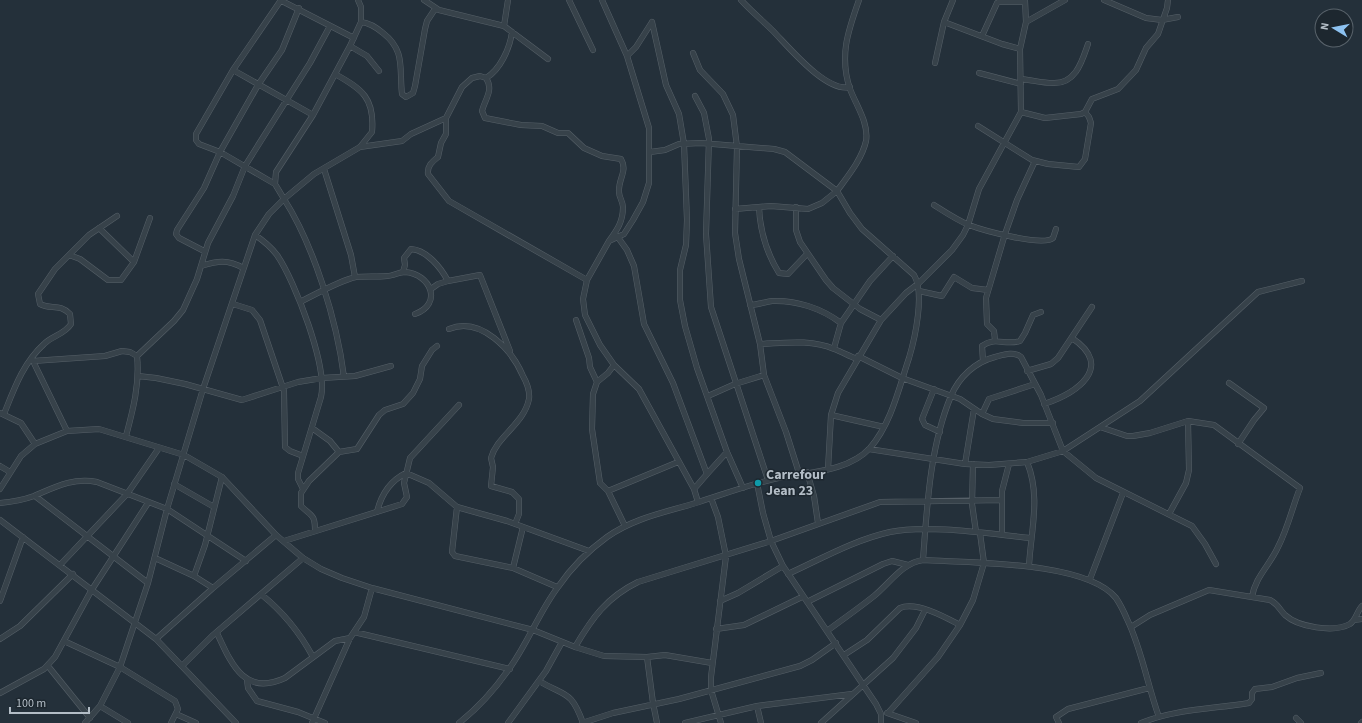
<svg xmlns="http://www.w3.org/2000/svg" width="1362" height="723" font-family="'Source Sans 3',sans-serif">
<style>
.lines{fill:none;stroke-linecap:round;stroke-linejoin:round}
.minor-casing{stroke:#566068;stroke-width:6}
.minor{stroke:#37424a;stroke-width:5}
.culture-dot{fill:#0f9aa8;stroke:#1d272f;stroke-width:1.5}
.labels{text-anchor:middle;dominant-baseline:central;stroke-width:3;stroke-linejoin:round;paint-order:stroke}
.poi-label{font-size:14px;font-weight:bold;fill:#b3bdc6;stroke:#1d272f;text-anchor:start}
</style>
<rect width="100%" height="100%" fill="#24303a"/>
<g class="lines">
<g class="minor-casing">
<path id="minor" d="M 280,0 L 354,38
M 424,0 L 439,10 L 504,26 L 548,59
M 569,0 L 593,50
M 602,0 L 627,56 L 649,128 L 649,183 L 643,202 L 633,220 L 624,234 L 609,241 L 587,280 L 583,299 L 585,315 L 600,345 L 614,365 L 639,389 L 694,489 L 698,502
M 741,0 C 751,11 762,20 772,30 C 788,46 826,93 850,87
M 1104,0 L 1146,18 L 1162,20 L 1178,17
M 361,22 C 370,23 376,27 383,33 C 406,51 399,69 402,94 L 406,97 L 413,93 L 415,86 L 425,29 L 427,21 L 435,9
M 652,22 L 666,85 L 679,114 L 684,144 L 687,220 L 686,245 L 680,270 L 680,300 L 685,326 L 697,368 L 727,452 L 743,488
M 944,22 L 1002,44 L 1020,49
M 1026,22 L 1065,0
M 504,26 L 508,0
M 982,36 L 997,3 L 999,2 L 1025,2
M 350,46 L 367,56 L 379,71
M 693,53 L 700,70 L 723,94 L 733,115 L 737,147 L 735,233 L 739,259 L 760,344 L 764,375 L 786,432 L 799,473
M 627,56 L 636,47 L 652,22
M 935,63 L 944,22 L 953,0
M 233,70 L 313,115
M 979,73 L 1021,84
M 335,74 C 362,89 375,98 372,132 L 360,147 L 314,174 L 284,199 C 314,246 337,321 344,377
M 486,78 C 500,70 510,48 512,32
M 1021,79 C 1032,80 1042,83 1053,83 C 1076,84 1082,61 1088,44
M 695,96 L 704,113 L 709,139 L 706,234 L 711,307 L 768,480
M 1021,112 L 1045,118 L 1081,114 L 1085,112 L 1092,99 L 1118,89 L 1136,70 L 1146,48 L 1158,34 L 1167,8 L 1168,0
M 978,126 L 1032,160 L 1048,164 L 1079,167 L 1085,159 L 1091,123 L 1089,117 L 1085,112
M 360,147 L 402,141 L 411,134 L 446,118
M 650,152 L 665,150 L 679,144 L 701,143 L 774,149 L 785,152 L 837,191 L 822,203 L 808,209 L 771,206 L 735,209
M 324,169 L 351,255 L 355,277
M 275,184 L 220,152 L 199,144 L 196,140 L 196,134 L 233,70 L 281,0
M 934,205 C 945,212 957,220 969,225 C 982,230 1043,247 1053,238 L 1056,229
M 759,207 C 760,231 766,252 779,273 L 788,274 L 807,254
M 796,207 L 796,230 L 800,242 L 826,280 L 833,288 L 860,309 L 881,320
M 99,228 L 134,262
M 255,235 C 264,241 271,247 277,255 C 295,281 328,367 321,397 L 298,473 L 298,479 L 303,489
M 617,236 L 627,250 L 634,266 L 644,324 L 673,383 L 707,474 L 694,489
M 204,251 L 179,238 L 176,234 L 177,230 L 204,188 L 220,152 L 258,85 L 282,50 L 299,8
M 69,255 L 80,259 L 108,280 L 121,280 L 134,262 L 150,218
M 201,266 C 217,261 228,259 243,268
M 403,272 L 405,265 L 404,258 L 411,249 C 427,250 441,268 448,281 L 438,284 L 431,289
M 587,280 L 449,201 L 428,174 C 427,166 432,162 438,157 L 441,143 L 446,134 L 446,118 L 462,87 L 472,78 L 480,76 L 486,78 C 494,90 485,99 482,111 L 485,118 L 521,125 L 542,126 L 558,133 L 568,133 L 584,148 L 602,156 L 621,159 C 628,171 618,179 619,192 C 619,197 623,202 623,207 C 623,222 617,230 609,241
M 448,281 L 480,275 L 510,351
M 919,291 L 942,296 L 954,277 L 972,288 L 988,290
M 300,302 C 314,295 341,280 356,277 C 366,276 377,277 387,276 C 393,276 399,272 405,272 C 431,274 443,304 415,314
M 233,304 L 252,310 L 260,320 L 284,391 L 285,447 L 290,451 L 303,456
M 750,305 C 757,305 764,302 772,301 C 796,300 821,308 841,323
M 576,320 L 589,358 L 590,367 L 597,382
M 449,329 C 481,316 512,350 523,376 C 527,383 530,390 529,399 C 524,424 497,436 491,458 L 493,467 L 491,486 L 512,492 L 519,499 L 519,514 L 515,524
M 995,340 L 994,331 L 987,324 L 986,298 L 1005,234 L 1017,200 L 1035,161
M 760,344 C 785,343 810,339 834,349 C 842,352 849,356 857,359
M 834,348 L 841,323 L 870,281 L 893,256
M 137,356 L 174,321 L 183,310 L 197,279 L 208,243 L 233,196 L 245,166 L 310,63 L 330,26
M 858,356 L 902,378 L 960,399 L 982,414 L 993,419 L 1023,423 L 1053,423
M 32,359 L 67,431
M 33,361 L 105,356 L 122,351 L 130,352 L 137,356
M 983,361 L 982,346 C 996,336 1005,346 1020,341 L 1025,333 L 1033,315 L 1041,312
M 614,365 L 608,373 L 597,382 L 593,394 L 592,429 L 600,483 L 608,491 L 625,526
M 1027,371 L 1051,364 L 1058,358 L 1092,307
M 138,376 L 156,378 L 185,384 L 242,400 L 298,382 L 322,378 L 355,376 L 391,366
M 1229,383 L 1264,408 L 1254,420 L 1238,444
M 934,389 L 922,419 L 925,425 L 940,432
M 708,396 L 735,384 L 764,375
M 1044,404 C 1077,393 1115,367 1072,338
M 0,413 L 21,423 L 35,444
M 4,414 C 14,389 23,363 44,344 C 52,336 65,334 71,324 L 70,314 C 59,303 51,310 40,304 L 38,294 L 55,269 L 89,235 L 117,216
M 982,414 L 989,399 L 1035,384
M 831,415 L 884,427
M 1100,427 L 1127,436 L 1133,436 L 1150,433 L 1188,421 L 1214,425 L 1300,488 C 1292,508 1288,528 1278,547 C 1270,565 1255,577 1252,597
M 312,428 L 330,441 L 339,452
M 126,436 C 133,410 140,383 137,356
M 869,449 L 965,464 L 989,465 L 1027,462 L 1063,451 L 1140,401 L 1258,292 L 1302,281
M 1027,462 C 1041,496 1031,530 1029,566
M 965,464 L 974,409
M 973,464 L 972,504 L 976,532
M 0,466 L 10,472
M 828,469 L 831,415 L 838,393 L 881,320 L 906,293 L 919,283 L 952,250 L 963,235 L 968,225 L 979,189 L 1021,112 L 1020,49 L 1026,22 L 1025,0
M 807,472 L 814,496 L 818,523
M 707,474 L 727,452
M 757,483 L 763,513 L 771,541 L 783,566 L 876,704 L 881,714 L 881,723
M 174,484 L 214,507
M 0,489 L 21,456 L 35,444 L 67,431 L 99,429 L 184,455 L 222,477 L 276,535 L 303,558 L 321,569 L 342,578 L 372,588 L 533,630 L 575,647 L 604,656 L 647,657 L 665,655 L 712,663
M 608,491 L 678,462
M 35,496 L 148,583
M 711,498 L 718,517 L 726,556 L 711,677 L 711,690 L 721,723
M 0,503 C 12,502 23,500 34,496 C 55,487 74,477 97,482 L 167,509 L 246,561
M 457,507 L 452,552 L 455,556 L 513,568 L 557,587
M 377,512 C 381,495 390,481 406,473 L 429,483 L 457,507 L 507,521 L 589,551
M 1169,514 L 1186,483 L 1189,470 L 1188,421
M 0,520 L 156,639 L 236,723
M 315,531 C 315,514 312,517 301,506 L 301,493 L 309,481 L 339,452 L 357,449 L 379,415 L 385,410 L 403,404 L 413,393 L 420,379 L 422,366 L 432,350 L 437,346
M 1002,535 L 1002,491 L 1009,464
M 284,541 L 402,504 L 407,497 L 404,483 L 410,458 L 459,405
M 155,558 L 194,576 L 213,588
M 923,560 C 927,506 930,446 951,396 C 959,377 975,362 995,357 C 1003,355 1014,351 1021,357 L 1041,395 L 1063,451 L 1096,478 L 1192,526 L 1205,544 L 1216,564
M 60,565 L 127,494 L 159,448
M 513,568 L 523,527
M 788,574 C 821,559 854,540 890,532 C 929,524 990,534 1031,538
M 194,576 L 205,545 L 222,477
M 1090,579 L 1123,493
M 262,595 C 283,612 300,633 313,657
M 0,601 L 23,537
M 720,601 L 738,593 L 783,566
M 807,602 L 883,564 L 892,561 L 908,565
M 1354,620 L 1362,619
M 1131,627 L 1150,615 L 1209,590 L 1270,600 C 1278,604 1279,609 1285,615 C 1298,627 1334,633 1350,624 C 1356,620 1357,611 1362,606
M 716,629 L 744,625 L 802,597
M 827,631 C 843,619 859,608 874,596 C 890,583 902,563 923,560 C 970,563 1086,561 1116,598 C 1120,604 1124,612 1127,619 C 1142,650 1147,684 1159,717
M 354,632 L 510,669
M 217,633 C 231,663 244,697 285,678 L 335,641 L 350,638
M 0,639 L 20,626 L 73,574
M 156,639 L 213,588 L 276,535
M 64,641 L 120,667 L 175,701 L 178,709 L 171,723
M 575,647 C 592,618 607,597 638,582 L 771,541 L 880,502 L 1002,500
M 844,655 L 867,640 L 900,608 C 916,601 945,617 960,625
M 647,657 L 653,703 L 657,723
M 48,666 L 90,718
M 182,666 L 212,636 L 303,558
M 247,680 L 248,688 L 257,701 L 298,712 L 325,723
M 539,681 C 566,697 571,690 583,723
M 0,693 L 44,669 L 55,657 L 91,591 L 148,503
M 100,706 L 128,723
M 757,706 L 761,723
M 887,713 L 916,723
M 888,713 L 938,657 L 960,625 L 973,600 L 984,563 L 980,533
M 176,714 L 196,723
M 1296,718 L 1301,723
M 85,723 L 100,706 L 120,667 L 148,583 L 167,509 L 203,389 L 255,235 L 269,214 L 284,199 L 275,184 L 276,172 L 313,115 L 350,46 L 361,22 L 361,7 L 358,0
M 312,723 L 350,638 L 364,617 L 372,588
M 459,723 C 478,708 495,689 509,669 C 528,643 539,612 558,587 C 571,568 589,550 607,537 C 635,517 668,512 699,502 C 724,494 748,485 774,479 C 804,472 847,473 870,448 C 891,424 899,388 909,358 C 915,338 925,293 914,275 L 862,229 L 850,213 L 837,191 C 848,176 862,159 866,141 C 869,123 856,105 850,89 C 839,56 848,31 859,0
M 508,723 L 546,671 L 562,642
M 582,723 L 613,713 L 679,699 L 800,666 L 812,660 L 836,643
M 685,723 L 757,706 L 852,694
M 821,723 L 893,658 L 916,628 L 925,610
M 1059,723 L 1056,717 L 1068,709 L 1149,688
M 1141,723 C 1175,709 1213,709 1249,703 L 1252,699 L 1252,693 L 1255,689 L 1272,687 L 1297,678 L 1321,673
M 1361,723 L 1362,722"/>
</g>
<use href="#minor" class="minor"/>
</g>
<circle class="culture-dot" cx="758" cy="483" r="4"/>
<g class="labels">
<g class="poi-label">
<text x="766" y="475">Carrefour<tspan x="766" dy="16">Jean 23</tspan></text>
</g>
</g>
<g transform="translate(1334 28) rotate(280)"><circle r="19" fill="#1d272f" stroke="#59636b"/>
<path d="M0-3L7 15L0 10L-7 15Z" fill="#8dc2f1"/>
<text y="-6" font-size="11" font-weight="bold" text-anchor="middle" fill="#b3bdc6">N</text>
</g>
<path d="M10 707v6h79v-6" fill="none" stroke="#b3bdc6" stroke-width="2"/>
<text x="16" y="707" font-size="12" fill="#b3bdc6" stroke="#1d272f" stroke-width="3" paint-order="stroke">100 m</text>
</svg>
